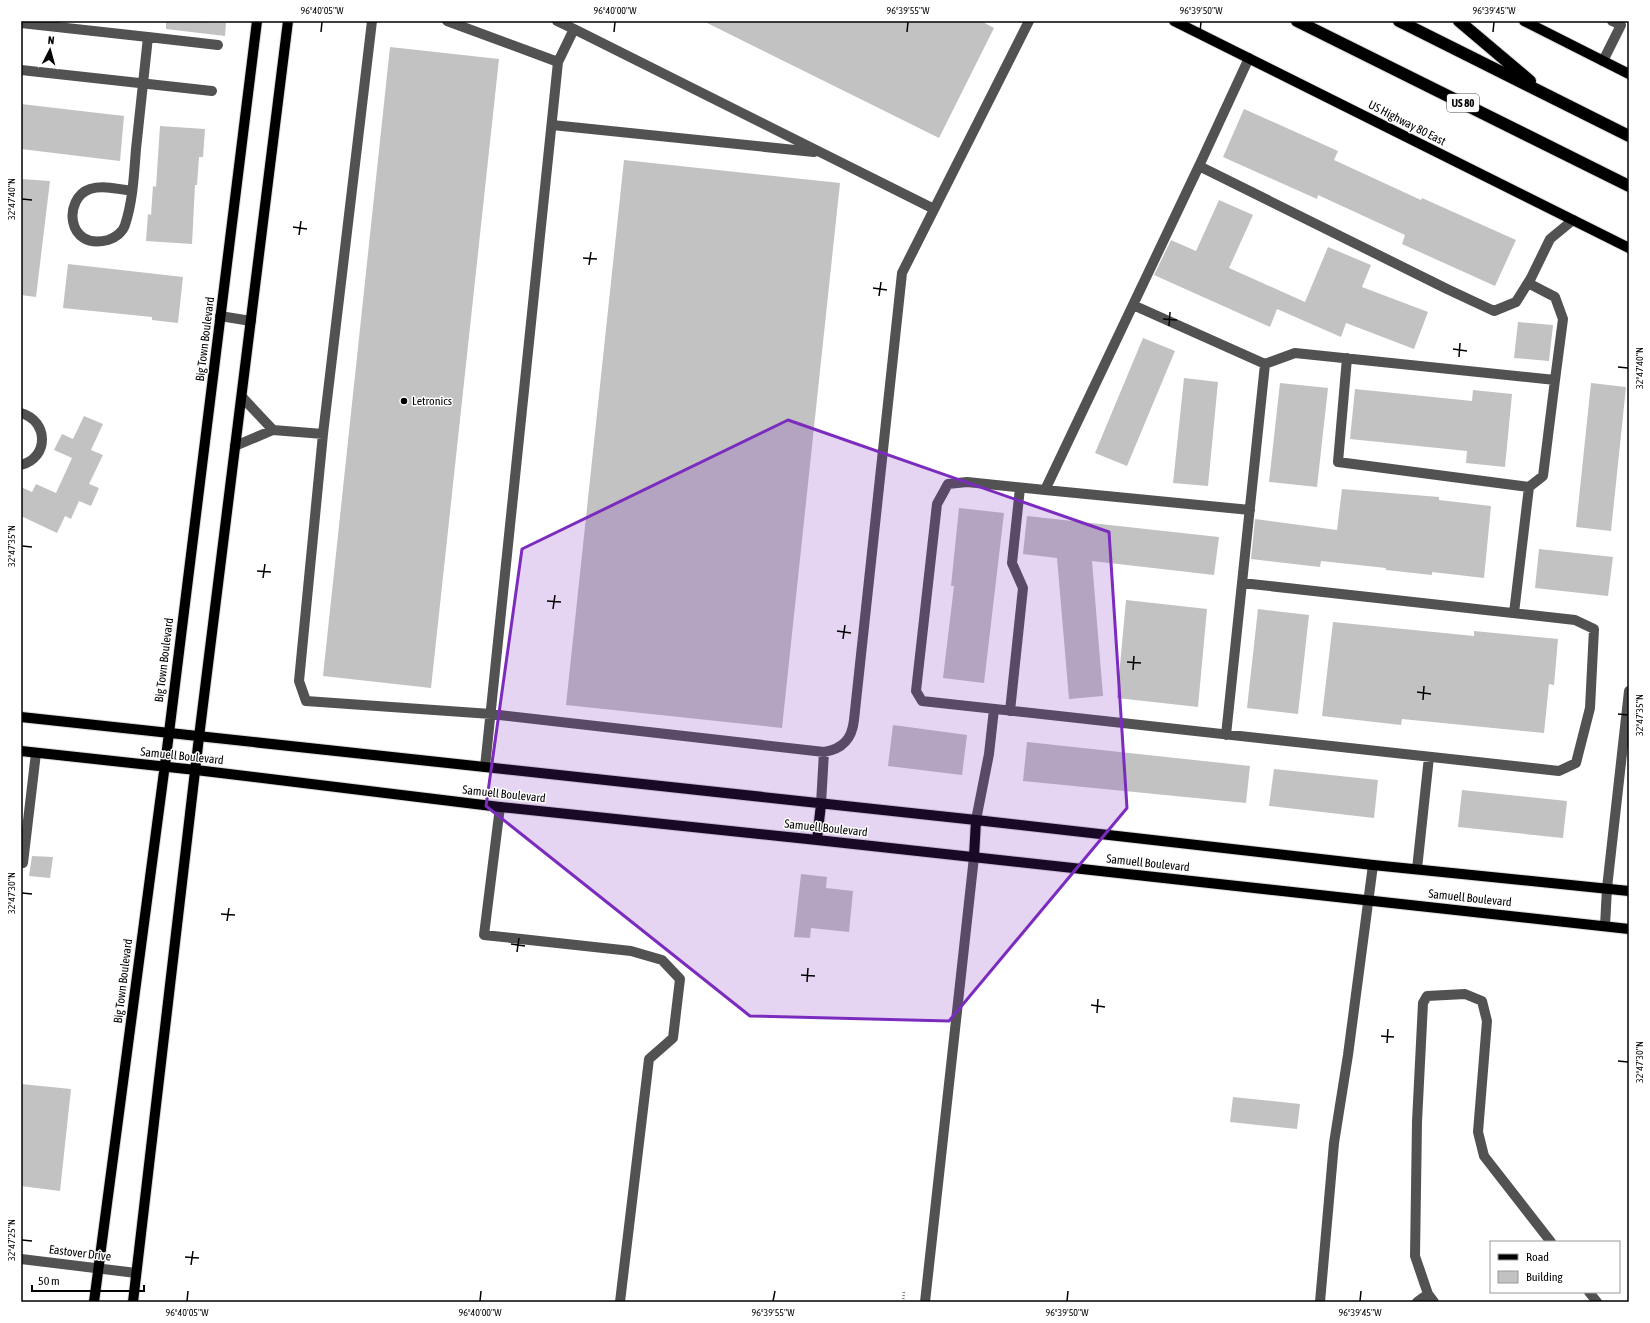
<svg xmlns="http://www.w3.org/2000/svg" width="1650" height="1323" font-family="'Asap Condensed',sans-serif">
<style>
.building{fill:#c2c2c2}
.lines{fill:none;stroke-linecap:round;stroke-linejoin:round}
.major-casing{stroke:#dbdbdb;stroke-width:12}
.highway-casing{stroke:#dbdbdb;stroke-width:14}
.path{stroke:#747474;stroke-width:2.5;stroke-dasharray:1 2;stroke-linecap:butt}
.minor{stroke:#525252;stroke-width:10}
.major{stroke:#000;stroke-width:10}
.highway{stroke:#000;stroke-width:12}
.marked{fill:#7b2cbf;fill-opacity:0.2;stroke:#7b2cbf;stroke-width:3;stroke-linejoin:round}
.ticks{fill:none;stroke:#000;stroke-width:1.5}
.poi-dot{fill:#000;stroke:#fff;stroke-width:1.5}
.labels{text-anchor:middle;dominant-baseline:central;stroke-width:3;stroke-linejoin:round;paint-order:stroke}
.shield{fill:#fff;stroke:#4c4c4c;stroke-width:1}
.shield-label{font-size:11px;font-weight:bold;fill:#000}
.street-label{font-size:12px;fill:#000;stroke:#fff}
.poi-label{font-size:12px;fill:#000;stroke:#fff;text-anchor:start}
.neatline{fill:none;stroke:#000;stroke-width:1.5}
.ticks-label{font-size:10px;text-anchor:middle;fill:#000}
</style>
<rect width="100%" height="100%" fill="#fff"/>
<path class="building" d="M 166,21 L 226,23 L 225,36 L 166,29 Z
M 703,21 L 981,21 L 994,28 L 939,138 Z
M 390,47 L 499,59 L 431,688 L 323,676 Z
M 21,104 L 124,116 L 120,161 L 21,149 Z
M 1244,109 L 1338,151 L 1334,160 L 1421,200 L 1422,198 L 1516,240 L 1495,286 L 1402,244 L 1405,235 L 1318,195 L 1317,199 L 1223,157 Z
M 160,126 L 205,129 L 203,157 L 199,157 L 197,185 L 195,185 L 192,244 L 146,241 L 148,214 L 151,215 L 153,186 L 156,187 Z
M 624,160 L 840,183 L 782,728 L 566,705 Z
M 21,179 L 50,181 L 36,297 L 21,295 Z
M 1219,200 L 1253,215 L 1229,268 L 1305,302 L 1328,247 L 1371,265 L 1362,287 L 1428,312 L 1414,349 L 1346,323 L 1341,337 L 1277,309 L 1270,327 L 1154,275 L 1171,240 L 1196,251 Z
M 68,264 L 183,277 L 178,323 L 152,320 L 152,317 L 63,308 Z
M 1518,322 L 1553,325 L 1549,361 L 1514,358 Z
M 1143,338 L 1175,351 L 1127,466 L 1095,453 Z
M 1184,378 L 1218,382 L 1208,486 L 1173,483 Z
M 1280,383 L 1328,388 L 1317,487 L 1269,482 Z
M 1591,383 L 1626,387 L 1611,531 L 1576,527 Z
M 1355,389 L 1472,401 L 1473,390 L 1512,394 L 1505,467 L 1466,463 L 1467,451 L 1350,439 Z
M 84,416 L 103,424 L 91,450 L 103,455 L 89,484 L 99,488 L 91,506 L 79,501 L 71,519 L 65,516 L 57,533 L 21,516 L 21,487 L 32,492 L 36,484 L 56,493 L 72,458 L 54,450 L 62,434 L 73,439 Z
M 1342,489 L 1439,497 L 1439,500 L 1491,506 L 1484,578 L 1432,572 L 1432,575 L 1386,570 L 1386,568 L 1321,561 L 1320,567 L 1251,559 L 1255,519 L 1337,530 Z
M 959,508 L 1004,513 L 984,683 L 943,678 L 954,586 L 951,586 Z
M 1027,516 L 1219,537 L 1214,575 L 1092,561 L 1103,696 L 1069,699 L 1057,558 L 1023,554 Z
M 1539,549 L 1613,557 L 1608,596 L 1535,588 Z
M 1126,600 L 1207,609 L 1198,707 L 1117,698 Z
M 1258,609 L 1309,615 L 1298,714 L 1247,708 Z
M 1333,622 L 1474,636 L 1474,631 L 1558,639 L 1554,685 L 1549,684 L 1544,733 L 1402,719 L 1401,725 L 1322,716 Z
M 893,725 L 967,735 L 962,775 L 888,766 Z
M 1027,742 L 1250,766 L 1246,803 L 1023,781 Z
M 1274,769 L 1378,780 L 1374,818 L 1269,806 Z
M 1462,790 L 1567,801 L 1563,838 L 1458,827 Z
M 32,856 L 53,857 L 50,878 L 29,876 Z
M 801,874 L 827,877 L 826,888 L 853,891 L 849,932 L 811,928 L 810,938 L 794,937 Z
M 21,1084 L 71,1089 L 60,1191 L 21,1186 Z
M 1233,1097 L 1300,1104 L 1297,1129 L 1230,1122 Z"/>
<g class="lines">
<g class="major-casing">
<path id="major" d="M 1174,21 L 1629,248
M 1524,21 L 1629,74
M 21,717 L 976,820 L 1373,865 L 1629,891
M 21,751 L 196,770 L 500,807 L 817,840 L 1629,929
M 817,840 L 821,804
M 974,857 L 976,820
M 94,1302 L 167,749 L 257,21
M 133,1302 L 199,737 L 288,21"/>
</g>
<g class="highway-casing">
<path id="highway" d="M 1297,21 L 1629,186
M 1399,21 L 1629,136
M 1459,21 L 1530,81"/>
</g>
<path class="path" d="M 903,1302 L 904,1292"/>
<path class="minor" d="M 447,21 L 558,62 L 485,767
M 557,21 L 574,29
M 21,23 L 148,37 C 144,74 140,112 136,149 C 134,174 133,201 125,225 C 123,232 115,238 108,240 C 66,251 63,198 90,189 C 103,185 118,189 132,191
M 148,37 L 218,45
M 1603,61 L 1621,25 L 1612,21
M 558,62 L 574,29 L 934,209
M 21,70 L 212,91
M 552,125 L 814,152
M 1199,166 L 1249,58
M 1528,283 L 1555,297 L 1563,319 L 1555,380
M 1133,305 L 1265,364 L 1242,583 L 1575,620 L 1594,629 L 1590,708 L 1576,763 L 1559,771 L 922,701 L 916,691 L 937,504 L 948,484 L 967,482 L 1045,490 L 1199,166 L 1447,289 L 1494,311 L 1516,302 L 1531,278 L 1550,239 L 1573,220
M 220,316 L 251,321
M 1265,364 L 1295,353 L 1555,380 L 1543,476 L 1529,487 L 1338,462 L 1347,358
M 21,413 C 49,421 49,458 21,465
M 273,430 L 323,434 L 372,21
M 323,434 L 299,681 L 306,701 L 491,714 L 824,752 C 843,749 852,739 854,720 L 902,273 L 1029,21
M 235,446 L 273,430 L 242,397
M 1045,490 L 1250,510
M 1514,613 L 1529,487
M 1010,711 L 1023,588 L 1012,563 L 1020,488
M 1226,735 L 1242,583
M 821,804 L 824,752
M 500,807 L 484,935 L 631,951 L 662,960 L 680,979 L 673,1038 L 649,1059 L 620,1302
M 976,820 L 989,754 L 994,709
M 23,863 L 36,753
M 1417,869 L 1429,757
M 1605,926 L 1607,888 L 1629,691
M 21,1259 L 136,1273
M 1589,1292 L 1597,1302
M 1428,1294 L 1415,1256 L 1417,1122 L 1423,1003 L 1427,996 L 1465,994 L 1482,1001 L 1487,1021 L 1478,1132 L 1484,1156 L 1551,1242
M 925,1302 L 974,857
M 1320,1302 L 1334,1143 L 1348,1055 L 1373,865
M 1417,1302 L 1428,1294 L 1434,1302"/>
<use href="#major" class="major"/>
<use href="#highway" class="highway"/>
</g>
<path class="marked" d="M 788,420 L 1109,532 L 1127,808 L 949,1021 L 750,1016 L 486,806 L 522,549 Z"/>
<path class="ticks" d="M 321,32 L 322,22M 614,32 L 615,22M 907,32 L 908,22M 1200,32 L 1201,22M 1493,32 L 1494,22M 22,199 L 32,200M 293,227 L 307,229M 299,235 L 301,221M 583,258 L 597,259M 589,265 L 591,252M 873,288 L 887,290M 879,296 L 881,282M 1163,319 L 1177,320M 1169,326 L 1170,312M 1453,349 L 1467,351M 1459,357 L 1460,343M 1618,367 L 1628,368M 22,546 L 32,547M 257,571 L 271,572M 263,578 L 265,564M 547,601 L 561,602M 553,609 L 555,595M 837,631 L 851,633M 843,639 L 845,625M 1127,662 L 1141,663M 1133,670 L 1134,656M 1417,692 L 1431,694M 1423,700 L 1424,686M 1618,714 L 1628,715M 22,893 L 32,894M 221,914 L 235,915M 227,921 L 229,908M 511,944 L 525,946M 517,952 L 519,938M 801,975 L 815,976M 807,982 L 808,968M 1091,1005 L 1105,1007M 1097,1013 L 1098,999M 1381,1036 L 1394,1037M 1387,1043 L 1388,1029M 1618,1061 L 1628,1062M 22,1240 L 32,1241M 185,1257 L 199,1258M 191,1265 L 193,1251M 187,1301 L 188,1291M 480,1301 L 481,1291M 773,1301 L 775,1291M 1067,1301 L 1068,1291M 1360,1301 L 1361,1291"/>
<circle class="poi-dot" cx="404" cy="401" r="4"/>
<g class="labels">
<rect class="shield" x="1447" y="94" width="32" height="18" rx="3"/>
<g class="shield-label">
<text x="1463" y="103">US 80</text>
</g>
<g class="street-label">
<text transform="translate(1407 123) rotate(27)">US Highway 80 East</text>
<text transform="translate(205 339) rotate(-83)">Big Town Boulevard</text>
<text transform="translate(164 660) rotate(-83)">Big Town Boulevard</text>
<text transform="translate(182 756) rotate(6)">Samuell Boulevard</text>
<text transform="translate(504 794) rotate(6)">Samuell Boulevard</text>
<text transform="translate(826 828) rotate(6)">Samuell Boulevard</text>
<text transform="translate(1148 863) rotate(6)">Samuell Boulevard</text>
<text transform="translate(1470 898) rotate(6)">Samuell Boulevard</text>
<text transform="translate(123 981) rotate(-83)">Big Town Boulevard</text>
<text transform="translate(80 1253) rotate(7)">Eastover Drive</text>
</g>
<g class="poi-label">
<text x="412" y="401">Letronics</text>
</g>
</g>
<rect width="1650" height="1323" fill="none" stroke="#ffffff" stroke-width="44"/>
<rect x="1490" y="1241" width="130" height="52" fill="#ffffff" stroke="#999999"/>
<rect x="1498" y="1254" width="20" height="6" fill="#000000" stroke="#999999"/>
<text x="1526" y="1261" font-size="12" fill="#000000">Road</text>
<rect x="1498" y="1271" width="20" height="12" fill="#c2c2c2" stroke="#999999"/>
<text x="1526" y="1281" font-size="12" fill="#000000">Building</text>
<g transform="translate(50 50) rotate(6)" stroke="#ffffff" stroke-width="3" paint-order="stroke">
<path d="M0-3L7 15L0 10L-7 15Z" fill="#000000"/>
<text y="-6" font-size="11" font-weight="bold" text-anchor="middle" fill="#000000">N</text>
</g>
<path d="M32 1285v6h112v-6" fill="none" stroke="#000000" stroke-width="2"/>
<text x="38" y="1285" font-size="12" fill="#000000" stroke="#ffffff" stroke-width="3" paint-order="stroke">50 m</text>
<rect x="22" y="22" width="1606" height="1279" class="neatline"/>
<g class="ticks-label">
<text x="322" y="14">96°40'05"W</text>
<text x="615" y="14">96°40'00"W</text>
<text x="908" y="14">96°39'55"W</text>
<text x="1201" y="14">96°39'50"W</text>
<text x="1494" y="14">96°39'45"W</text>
<text transform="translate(11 199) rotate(-90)" y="4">32°47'40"N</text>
<text transform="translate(1639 368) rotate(-90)" y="4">32°47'40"N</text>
<text transform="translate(11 546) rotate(-90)" y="4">32°47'35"N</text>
<text transform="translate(1639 715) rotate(-90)" y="4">32°47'35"N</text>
<text transform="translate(11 893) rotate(-90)" y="4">32°47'30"N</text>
<text transform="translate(1639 1062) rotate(-90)" y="4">32°47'30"N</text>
<text transform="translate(11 1240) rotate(-90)" y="4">32°47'25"N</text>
<text x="187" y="1316">96°40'05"W</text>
<text x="480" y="1316">96°40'00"W</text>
<text x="773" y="1316">96°39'55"W</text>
<text x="1067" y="1316">96°39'50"W</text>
<text x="1360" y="1316">96°39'45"W</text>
</g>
</svg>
